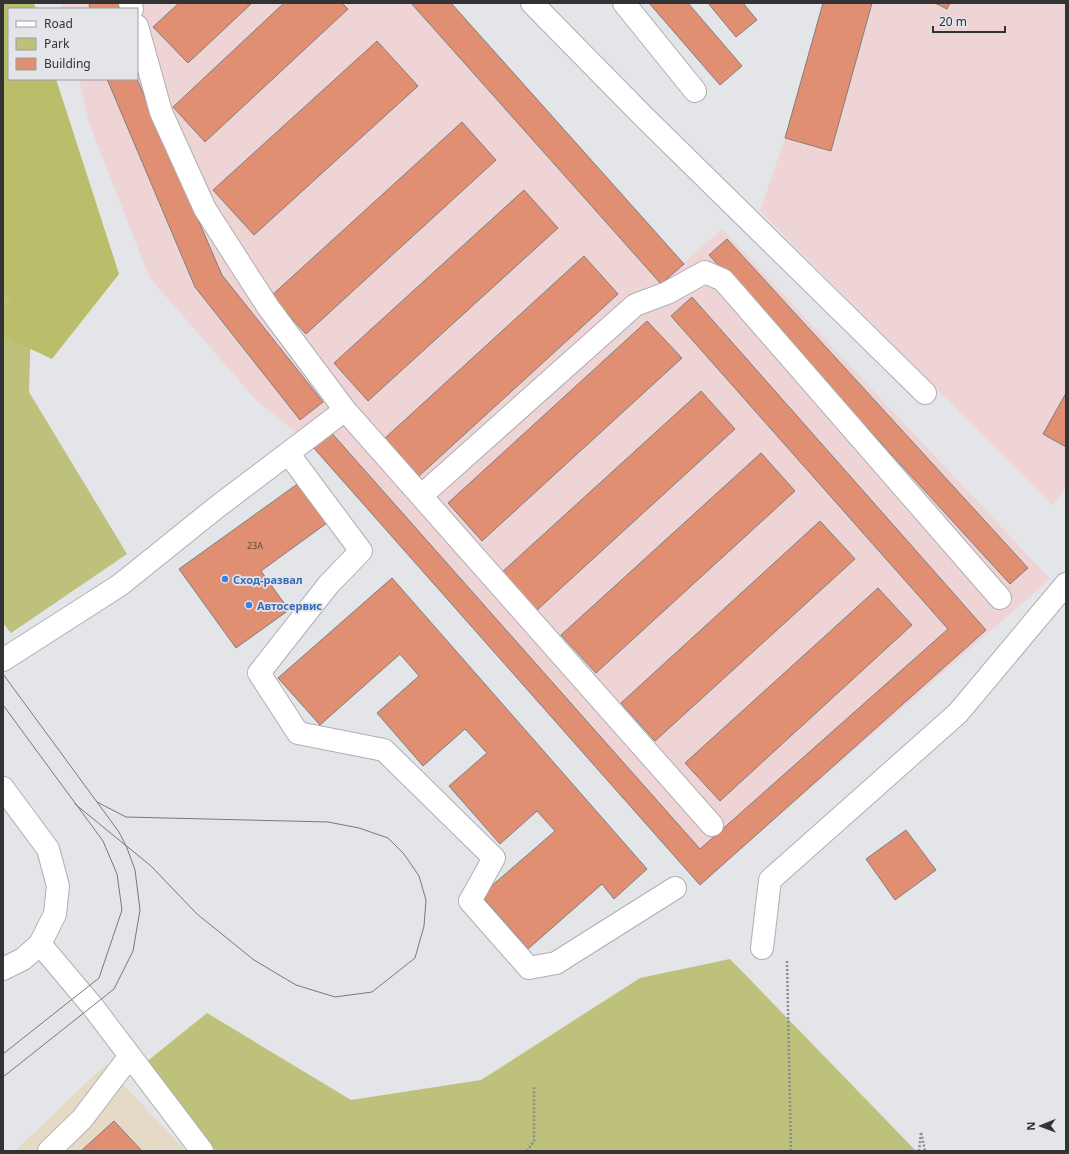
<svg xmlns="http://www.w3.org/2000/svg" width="1069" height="1154" font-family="'Noto Sans',sans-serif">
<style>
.industrial{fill:#efd4d6}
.education{fill:#e5dac6}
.green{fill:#bdc17b}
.forest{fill:#babe6a}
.building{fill:#e08f72;stroke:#817d7c}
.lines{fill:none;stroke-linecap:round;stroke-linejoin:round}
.minor-casing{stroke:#aeafb3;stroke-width:24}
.path{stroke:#8d8d90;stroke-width:2.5;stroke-dasharray:2 2;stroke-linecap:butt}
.minor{stroke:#fff;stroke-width:22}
.tram{stroke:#78797b;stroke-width:1}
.shop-dot{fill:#3f7fe0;stroke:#e4e5e9;stroke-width:1.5}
.labels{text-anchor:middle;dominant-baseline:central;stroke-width:3.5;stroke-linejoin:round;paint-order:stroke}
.number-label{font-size:9px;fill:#5e4a44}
.shop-label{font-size:11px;font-weight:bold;fill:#366cbe;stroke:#e4e5e9;text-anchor:start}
</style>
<rect width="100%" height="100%" fill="#e4e5e9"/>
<path class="industrial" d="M 62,3 L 451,3 L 684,263 L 722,229 L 1050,579 L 700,885 L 312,446 L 256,400 L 149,277 L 88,120 L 79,79 L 137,79 L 137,9 L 63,9 Z
M 823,3 L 1066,3 L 1066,487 L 1053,506 L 760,211 L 785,138 Z"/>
<path class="education" d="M 105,1065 L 186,1151 L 15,1151 Z"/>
<path class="green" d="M 3,190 L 34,225 L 29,392 L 127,554 L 11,633 L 3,623 Z
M 730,959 L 916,1151 L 216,1151 L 145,1063 L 207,1013 L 351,1100 L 481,1080 L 640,978 Z"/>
<path class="forest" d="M 3,3 L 34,3 L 36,9 L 9,9 L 9,79 L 56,79 L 119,274 L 52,359 L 3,336 L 3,310 L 11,296 L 3,296 Z"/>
<path class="building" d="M 89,3 L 118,3 L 119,9 L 90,9 Z
M 179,3 L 252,3 L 188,63 L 153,27 Z
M 284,3 L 342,3 L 348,9 L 205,142 L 173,107 Z
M 411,3 L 451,3 L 684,264 L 661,284 Z
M 649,3 L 688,3 L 742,66 L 720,85 Z
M 708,3 L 743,3 L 757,20 L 736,37 Z
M 823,3 L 872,3 L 831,151 L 785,138 Z
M 935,3 L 950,3 L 947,9 Z
M 377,41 L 418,86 L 254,235 L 213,190 Z
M 107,79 L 137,79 L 222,275 L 323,402 L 300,420 L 195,287 Z
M 462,122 L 496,160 L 306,334 L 271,296 Z
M 524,190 L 558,228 L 368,401 L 334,363 Z
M 727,239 L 1028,568 L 1010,584 L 709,255 Z
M 584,256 L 618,294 L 419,476 L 384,439 Z
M 692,297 L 986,630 L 700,885 L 312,446 L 329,430 L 700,849 L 948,629 L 671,316 Z
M 647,321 L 682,358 L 482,541 L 448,503 Z
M 701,391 L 735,429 L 536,611 L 501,573 Z
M 1066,393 L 1066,447 L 1043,434 Z
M 761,453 L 795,491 L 596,673 L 561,635 Z
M 303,480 L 331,520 L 261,571 L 289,610 L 236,648 L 179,569 Z
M 820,521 L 855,559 L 655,741 L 621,703 Z
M 392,578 L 647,869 L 614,899 L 602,884 L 528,949 L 481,895 L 555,831 L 537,811 L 500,844 L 449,786 L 487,753 L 465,729 L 423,766 L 377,713 L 419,676 L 400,654 L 320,725 L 278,678 Z
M 878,588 L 912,625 L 720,801 L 685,763 Z
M 906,830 L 936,870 L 895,900 L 866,859 Z
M 114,1121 L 142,1151 L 81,1151 Z"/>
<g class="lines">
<g class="minor-casing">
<path id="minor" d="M 130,3 L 132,9
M 532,3 L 643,116 L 925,393
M 624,3 L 695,91
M 137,26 L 161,112 L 205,209 L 268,307 L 345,410 L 712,825
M 288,453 L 361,551 L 329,584 L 259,673 L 298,733 L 384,750 L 494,858 L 470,901 L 529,968 L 556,963 L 675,888
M 421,496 L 635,305 L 667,293 L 705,272 L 723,280 L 1000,598
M 3,660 L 120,585 L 217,507 L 345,410
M 3,788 L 48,849 L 58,886 L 55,914 L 40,944 L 23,959 L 3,969
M 40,944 L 93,1007 L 202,1151
M 762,948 L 770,880 L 958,713 L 1066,584
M 49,1151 L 82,1119 L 130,1056"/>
</g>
<path class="path" d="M 787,961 L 791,1151
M 527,1151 L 534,1141 L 534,1086
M 919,1151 L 921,1132 L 925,1151"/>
<use href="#minor" class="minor"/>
<path class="tram" d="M 3,674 L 119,832 L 127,848 L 135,870 L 140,910 L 133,951 L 114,989 L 3,1077
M 3,705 L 103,841 L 117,874 L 122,910 L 99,978 L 3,1054
M 75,804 L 151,866 L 197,914 L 254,960 L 296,985 L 335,997 L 372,992 L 415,958 L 424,926 L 426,900 L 419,876 L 404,854 L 388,838 L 359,828 L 328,822 L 126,817 L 97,802"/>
</g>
<g class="shop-dot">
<circle cx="225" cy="579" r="4"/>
<circle cx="249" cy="605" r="4"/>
</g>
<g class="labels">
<g class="number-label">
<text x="255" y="545">23А</text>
</g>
<g class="shop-label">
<text x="233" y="579">Сход-развал</text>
<text x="257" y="605">Автосервис</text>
</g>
</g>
<rect width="1069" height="1154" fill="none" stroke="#333335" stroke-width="8"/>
<rect x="8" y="8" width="130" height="72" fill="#e4e5e9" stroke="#9d9ea1"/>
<rect x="16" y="21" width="20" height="6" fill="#ffffff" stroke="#9d9ea1"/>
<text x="44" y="28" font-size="12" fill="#333335">Road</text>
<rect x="16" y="38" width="20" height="12" fill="#bdc17b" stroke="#9d9ea1"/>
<text x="44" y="48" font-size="12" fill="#333335">Park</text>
<rect x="16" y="58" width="20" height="12" fill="#e08f72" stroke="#9d9ea1"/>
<text x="44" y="68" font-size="12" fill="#333335">Building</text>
<g transform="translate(1041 1126) rotate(269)" stroke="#e4e5e9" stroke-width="3" paint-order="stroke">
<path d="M0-3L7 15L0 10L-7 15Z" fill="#333335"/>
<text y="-6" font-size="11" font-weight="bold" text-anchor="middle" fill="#333335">N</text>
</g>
<path d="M933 26v6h72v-6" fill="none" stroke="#333335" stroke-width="2"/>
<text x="939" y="26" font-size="12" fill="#333335" stroke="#e4e5e9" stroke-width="3" paint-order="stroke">20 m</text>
</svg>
